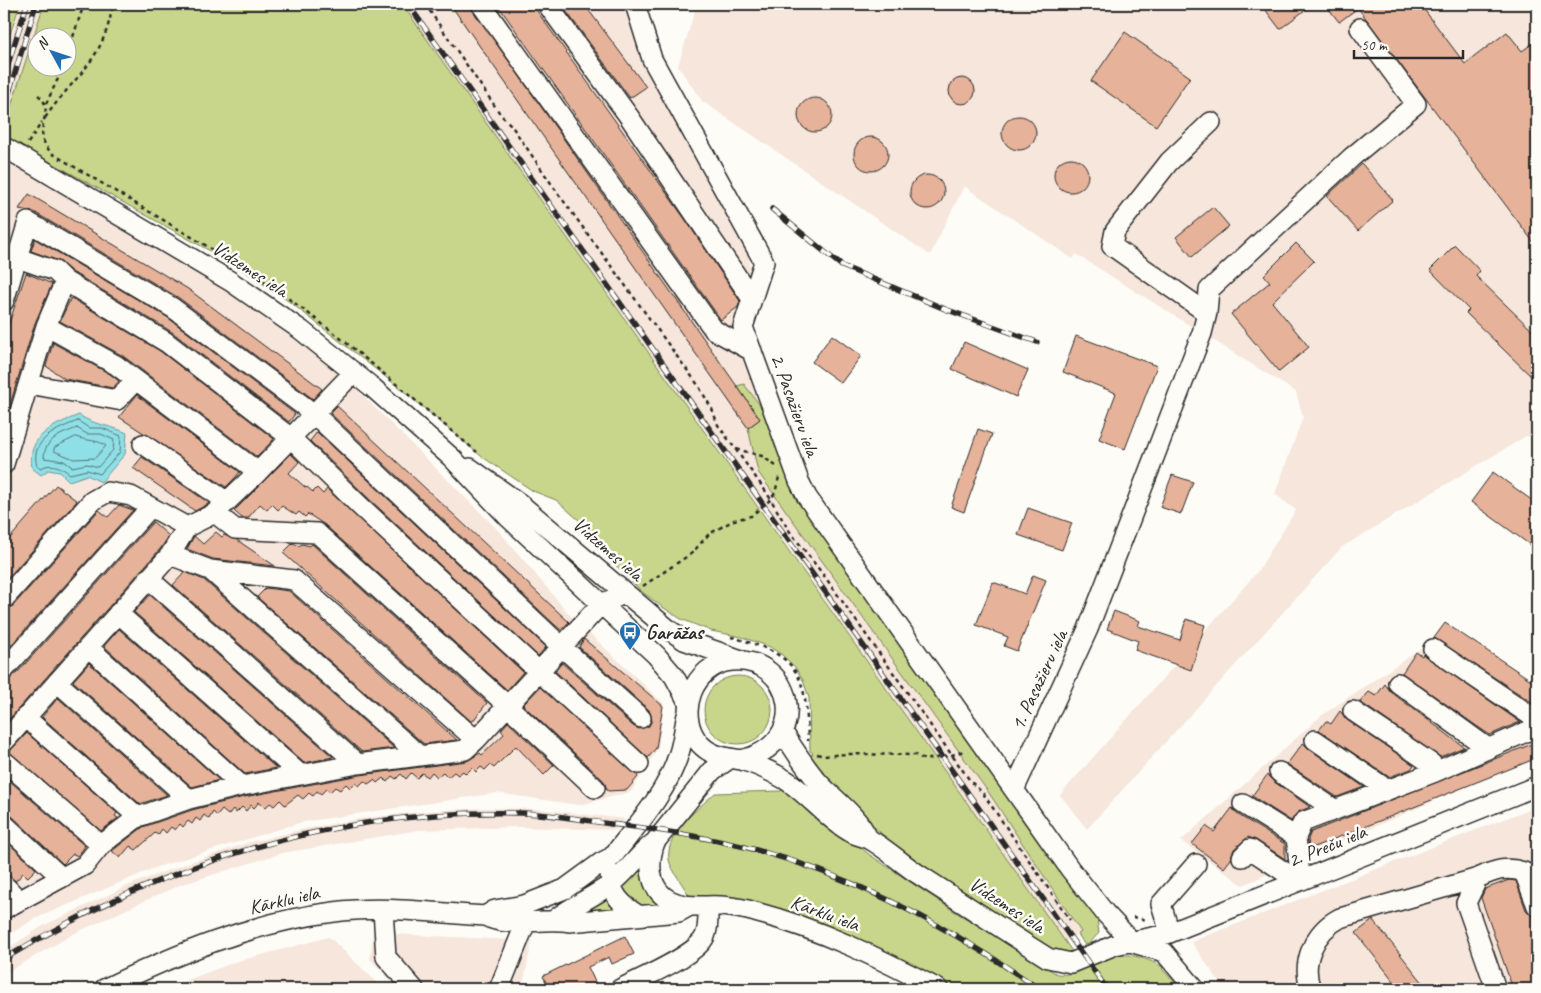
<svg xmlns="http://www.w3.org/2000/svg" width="1541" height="993" font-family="Caveat,sans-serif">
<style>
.built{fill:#f6e6db}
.green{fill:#c7d68a;stroke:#79805a;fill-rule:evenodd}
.water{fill:#8fe0e6;stroke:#67989b}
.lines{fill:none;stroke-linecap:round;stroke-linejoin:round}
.shore{stroke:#537376;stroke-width:1}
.building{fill:#e6b299;stroke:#2b2b2b}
.minor-casing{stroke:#2b2b2b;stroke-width:22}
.path{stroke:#2b2b2b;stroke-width:2.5;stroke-dasharray:4 4;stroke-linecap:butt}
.minor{stroke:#fdfcf7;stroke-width:19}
.rail-casing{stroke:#2b2b2b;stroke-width:5.5}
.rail{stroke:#fdfcf7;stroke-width:4;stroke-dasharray:11;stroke-linecap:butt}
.labels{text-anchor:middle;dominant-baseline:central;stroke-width:5;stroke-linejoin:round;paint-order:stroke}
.street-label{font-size:20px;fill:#2b2b2b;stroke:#fdfcf7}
.poi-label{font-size:20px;font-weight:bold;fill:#2b2b2b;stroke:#fdfcf7;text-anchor:start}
</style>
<rect width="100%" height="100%" fill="#fdfcf7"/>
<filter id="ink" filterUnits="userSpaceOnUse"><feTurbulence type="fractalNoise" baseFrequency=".02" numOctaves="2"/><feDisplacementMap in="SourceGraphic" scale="10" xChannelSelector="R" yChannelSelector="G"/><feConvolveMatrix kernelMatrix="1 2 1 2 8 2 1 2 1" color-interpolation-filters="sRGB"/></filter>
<g filter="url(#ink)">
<path class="built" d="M 21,4 L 44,4 L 4,128 L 4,60 Z
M 402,4 L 625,4 L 631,21 L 747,250 L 752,280 L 742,354 L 754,389 L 760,419 L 748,428 L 847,596 L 989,793 L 1081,932 L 1065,942 L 810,578 Z
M 697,4 L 1537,4 L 1537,437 L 1526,436 L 1342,547 L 1087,829 L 1060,795 L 1258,571 L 1296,510 L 1275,494 L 1303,417 L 1296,392 L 1076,254 L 1073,259 L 964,186 L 930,255 L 702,101 L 678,66 Z
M 4,156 L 179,259 L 334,367 L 498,530 L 570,615 L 664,704 L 658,748 L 631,792 L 579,805 L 497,793 L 302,822 L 157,867 L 34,919 L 4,938 Z
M 1444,633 L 1537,696 L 1537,755 L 1243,885 L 1181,841 L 1321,716 Z
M 1537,806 L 1537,989 L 1225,989 L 1191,942 Z
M 484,808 L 538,809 L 625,819 L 616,830 L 520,827 L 419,830 L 282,853 L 177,886 L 75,933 L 4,974 L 4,951 L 43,926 L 129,885 L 185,864 L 247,843 L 304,829 L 359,819 L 428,811 Z
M 373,933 L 532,941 L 523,984 L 520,989 L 398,989 L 370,959 Z
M 329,937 L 384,989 L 163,989 L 235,962 Z"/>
<path class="green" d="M 4,4 L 20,4 L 4,53 Z
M 44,4 L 402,4 L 1074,954 L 1066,955 L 1040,943 L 924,866 L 883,835 L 839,794 L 807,760 L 813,753 L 810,751 L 809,698 L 803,680 L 795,667 L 782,655 L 770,647 L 742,637 L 711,631 L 681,619 L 661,606 L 641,591 L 600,549 L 588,528 L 556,500 L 533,491 L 481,456 L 406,393 L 291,303 L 237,266 L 4,136 L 4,128 ZM 38,38 L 68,38 L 68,68 L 38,68 Z
M 744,384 L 765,412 L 789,480 L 809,517 L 1097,919 L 1099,933 L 1086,947 L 1078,934 L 1081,932 L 989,793 L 758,472 L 748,428 L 760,419 L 737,386 Z
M704 710a34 34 0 1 1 68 0a34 34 0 1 1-68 0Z
M 784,786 L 870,855 L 954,911 L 1057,974 C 1076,976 1081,969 1097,961 C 1120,949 1142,956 1163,967 L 1162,969 L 1181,989 L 957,989 L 870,944 L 802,919 L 690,897 C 685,888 671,869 669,860 C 665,833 698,809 715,793 L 781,791 Z
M 640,863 L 666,906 L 638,907 L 619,886 Z
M 609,895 L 621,911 L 580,913 Z"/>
<path class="water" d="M 79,415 C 93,425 110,425 127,433 L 125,454 L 101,482 L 87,475 L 69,481 L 60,472 L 48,470 L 41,475 L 32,468 C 26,436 54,425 79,415 Z"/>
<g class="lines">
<path class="shore" d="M 78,421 L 89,428 L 102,428 L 121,436 L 120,452 L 100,474 L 87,470 L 70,474 C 61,467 52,462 41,468 L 37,466 C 29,440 59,428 78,421 Z
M 77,428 L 87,434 L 101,434 L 114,440 L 113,450 L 98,467 L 87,464 L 72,467 L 64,461 L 44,458 C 44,439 62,434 77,428 Z
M 76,437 C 85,441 101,440 106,446 L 95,458 L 74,459 L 54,451 L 54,448 Z"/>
</g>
<path class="building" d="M 450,4 L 469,4 L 760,419 L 748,428 Z
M 497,4 L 532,4 L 685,219 L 740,301 L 738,307 L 721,320 Z
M 561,4 L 584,4 L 646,87 L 630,98 Z
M 1261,4 L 1313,4 L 1280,29 Z
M 1325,4 L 1420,4 L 1465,64 L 1507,32 L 1522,51 L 1532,44 L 1537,52 L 1537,247 L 1358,8 L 1339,22 Z
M 1125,32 L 1190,77 L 1156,126 L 1091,81 Z
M949 91a13 13 0 1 1 26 0a13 13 0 1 1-26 0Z
M798 115a17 17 0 1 1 34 0a17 17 0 1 1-34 0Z
M1002 133a17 17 0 1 1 34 0a17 17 0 1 1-34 0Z
M854 154a17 17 0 1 1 34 0a17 17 0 1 1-34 0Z
M1054 175a17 17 0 1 1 34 0a17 17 0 1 1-34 0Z
M 1362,164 L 1393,200 L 1358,231 L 1327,196 Z
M910 192a17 17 0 1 1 34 0a17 17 0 1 1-34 0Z
M 29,194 L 188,289 L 322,389 L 313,399 L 179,298 L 34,212 L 19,209 Z
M 1213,207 L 1229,226 L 1192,257 L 1176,237 Z
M 35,239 L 167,317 L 295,414 L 289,422 L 172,332 L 72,272 L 59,261 L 31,251 Z
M 1296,243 L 1314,261 L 1272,302 L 1309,347 L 1279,372 L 1231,314 L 1270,282 L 1264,275 Z
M 1455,245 L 1480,271 L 1476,276 L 1537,335 L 1537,382 L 1466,313 L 1469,310 L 1430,270 Z
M 26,273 L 52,284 L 35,323 L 4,424 L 4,338 Z
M 71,298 L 160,351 L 274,439 L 257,457 L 123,356 L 60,321 Z
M 832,335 L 861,356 L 841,383 L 812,362 Z
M 1076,336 L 1157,366 L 1125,449 L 1099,439 L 1116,393 L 1063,372 Z
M 964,342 L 1028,370 L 1016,397 L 952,369 Z
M 53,343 L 110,374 L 119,381 L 113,388 L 65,379 L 46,366 Z
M 137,395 L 240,472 L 234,479 L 226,487 L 119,417 Z
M 337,406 L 569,622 L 561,630 L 555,625 L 330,413 Z
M 978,429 L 992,434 L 964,512 L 951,507 Z
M 317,432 L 546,647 L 538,656 L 367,497 L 310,441 Z
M 291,454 L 299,462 L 289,473 L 306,488 L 307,487 L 313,492 L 317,488 L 323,494 L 327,489 L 523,672 L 507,690 L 325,525 L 308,514 L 305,517 L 299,512 L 296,515 L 282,506 L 278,510 L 272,504 L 267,510 L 260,504 L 248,518 L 242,518 L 234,511 Z
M 142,457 L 209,503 L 208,504 L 195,511 L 133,468 Z
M 1493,472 L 1537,504 L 1537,550 L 1471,502 Z
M 1172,475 L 1193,482 L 1181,514 L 1160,507 Z
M 56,485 L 77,501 L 4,582 L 4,545 Z
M 119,505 L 133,510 L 4,653 L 4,610 L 12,607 L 99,510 L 108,517 Z
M 1028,508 L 1072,523 L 1062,550 L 1018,535 Z
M 153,522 L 169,536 L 161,548 L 4,725 L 4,681 L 17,673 Z
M 216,532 L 222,537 L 224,535 L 237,540 L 275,566 L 213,559 L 187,549 L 194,536 L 203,544 Z
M 293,543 L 299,546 L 302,544 L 310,546 L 312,544 L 487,703 L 472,722 L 283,553 Z
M 185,572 L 204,580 L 394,748 L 362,752 L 173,585 Z
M 1033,575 L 1046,580 L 1017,651 L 1004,646 L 1008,637 L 976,625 L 993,582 L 1025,594 Z
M 266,588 L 289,591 L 457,740 L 424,744 L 257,597 Z
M 150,595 L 333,757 L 304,763 L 134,612 Z
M 1114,611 L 1140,621 L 1138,626 L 1180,640 L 1186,619 L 1205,625 L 1191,670 L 1135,650 L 1138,641 L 1107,629 Z
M 1445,623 L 1537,684 L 1536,705 L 1434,638 Z
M 119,629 L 276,768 L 245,774 L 104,646 Z
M 584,639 L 663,706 L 656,748 L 648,758 L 555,671 L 562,663 L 633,726 L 639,729 L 649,726 L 652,720 L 649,710 L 579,647 Z
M 1416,652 L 1422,656 L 1423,654 L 1520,722 L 1490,735 L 1478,727 L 1402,673 Z
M 89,663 L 219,780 L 192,787 L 73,681 Z
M 1385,684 L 1391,692 L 1464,747 L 1440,757 L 1360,702 L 1369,692 L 1376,696 Z
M 540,687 L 637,775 L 638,777 L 627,790 L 608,791 L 603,780 L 523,705 Z
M 58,698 L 167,795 L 140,804 L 42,717 Z
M 1340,711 L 1347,720 L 1414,765 L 1411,769 L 1389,777 L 1319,730 L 1326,721 L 1331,724 Z
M 508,722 L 554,765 L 544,775 L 516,746 L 494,768 L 490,765 L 485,770 L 481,767 L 476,772 L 472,768 L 466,774 L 463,771 L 458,775 L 454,772 L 448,777 L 443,772 L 437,777 L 432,772 L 428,777 L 422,773 L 417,778 L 411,773 L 406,779 L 401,774 L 396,779 L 392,776 L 387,782 L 383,778 L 377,783 L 374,780 L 368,784 L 364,781 L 359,786 L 355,783 L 350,788 L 346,784 L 340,790 L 335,787 L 330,792 L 326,789 L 321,794 L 317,791 L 313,796 L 309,793 L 303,799 L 298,795 L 285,805 L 280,800 L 274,806 L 270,803 L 265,808 L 259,802 L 254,808 L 251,805 L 246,811 L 242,807 L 236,813 L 233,809 L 228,815 L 222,810 L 217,816 L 213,812 L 209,819 L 204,815 L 200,821 L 196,818 L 192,824 L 188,821 L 183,827 L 180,824 L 175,830 L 171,827 L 166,833 L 162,829 L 158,835 L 155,833 L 136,850 L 130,846 L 120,858 L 112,851 L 143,827 L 192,810 L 244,797 L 360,775 L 467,761 L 480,753 L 482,755 L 504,734 L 501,730 Z
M 27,733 L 117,813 L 115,816 L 118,818 L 101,831 L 9,752 Z
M 1537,742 L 1537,758 L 1309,849 L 1308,839 L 1311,832 Z
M 1303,743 L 1309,749 L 1364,787 L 1337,797 L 1287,764 Z
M 1267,775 L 1273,781 L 1310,807 L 1298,812 L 1291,821 L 1252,796 Z
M 4,776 L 85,846 L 78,856 L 73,854 L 63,864 L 12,816 L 4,813 Z
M 1232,808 L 1237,814 L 1285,844 L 1285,859 L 1256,840 L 1248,837 L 1234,849 L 1231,859 L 1224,868 L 1192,844 L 1206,826 L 1214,832 Z
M 4,839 L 36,869 L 28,877 L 23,873 L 16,881 L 4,874 Z
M 1509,880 L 1516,881 L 1526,910 L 1533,916 L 1537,929 L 1537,989 L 1513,989 L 1481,898 L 1485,889 Z
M 1373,920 L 1428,989 L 1400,989 L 1356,933 Z
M 625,936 L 634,954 L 612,964 L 609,957 L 588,967 L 596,984 L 585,989 L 549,989 L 543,976 Z"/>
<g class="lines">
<g class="minor-casing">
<path id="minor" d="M 481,4 L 714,330 L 752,351
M 547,4 L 630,118 L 752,299
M 635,4 L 652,59 L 764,262 L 743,327 L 799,481 L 807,497 L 1070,869 L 1105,913 L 1133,943 L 1164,952 L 1195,989
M 4,147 L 230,281 L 301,330 L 372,387 L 452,458 L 508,517 L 656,655 L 674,676 L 688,702
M 18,258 L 55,271 L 65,281 L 166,342 L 291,438 L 359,505 L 639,764
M 4,301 L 28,222 L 173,308 L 313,413 L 563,648 L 641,718
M 1207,313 L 1112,246 L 1115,231 L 1169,162 L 1211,122
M 46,326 L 116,365 L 258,472
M 29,384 L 117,400 L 136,380
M 143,444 L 226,501
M 4,464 L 46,326 L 65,281
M 470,468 L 519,503 L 668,629 L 684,640 L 741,660
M 215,513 L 235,529 L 317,533 L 508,706 L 595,788
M 170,555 L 210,570 L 294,580 L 476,740 L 601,604 L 624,594
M 210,570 L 419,755
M 148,578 L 358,764 L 465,750 L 476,740
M 4,599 L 92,501 L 108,492 L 131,496 L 187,527
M 118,613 L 301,775
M 88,647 L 242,786
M 1433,649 L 1537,720
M 4,670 L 150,508
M 57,682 L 189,799
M 1398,683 L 1489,749
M 1353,711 L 1432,764 L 1435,772
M 25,717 L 138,817
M 783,732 C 794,750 805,767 819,783 C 836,801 857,815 868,838
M 1315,740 L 1381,785 L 1382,791
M 4,742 L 170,555 L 187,527 L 215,513 L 258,472 L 354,372
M 728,760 L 712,771 L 655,842 C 648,862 648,888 669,900 C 686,909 703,905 721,906 C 732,907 745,909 755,912 C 819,929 880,958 938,989
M 741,760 C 813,744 794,656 732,661 C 693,664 674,715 700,744 C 712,757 726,757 741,760 C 755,764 774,773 786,780 C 809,795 830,822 854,834 C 859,836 864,837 869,839 C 887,849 903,865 921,876 C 963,903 1005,931 1048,958 L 1071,963 L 1115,945 L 1167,934 L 1537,786
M 4,761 L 101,845
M 1279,772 L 1334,809
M 1015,788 L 1088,629 L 1202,333 L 1207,313 L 1209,290 L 1352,157 L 1416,104 L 1360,28
M 1243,804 L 1296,837
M 4,824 L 61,877
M 1242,857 L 1250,849 L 1298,881
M 610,873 C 610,894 622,905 638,915
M 1298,881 L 1299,864 L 1296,837 L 1303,822 L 1435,772 L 1526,732 L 1537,723
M 4,885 L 19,900
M 4,909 L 85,865 L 101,845 L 138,817 L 189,799 L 242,786 L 358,764
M 383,910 L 386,957 L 414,989
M 485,916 L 495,910 L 524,905 L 565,889 L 602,862 L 612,857 C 637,825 667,793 679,753 C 683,741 684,727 687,715
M 554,920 C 574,904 597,896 616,880 C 630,868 640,853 655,842
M 1170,933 L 1161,904 L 1196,864
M 104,989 C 176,954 253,922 334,912 C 383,905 436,913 485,916 C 510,929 542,917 569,922 L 679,912 L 688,907
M 499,989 L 526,922
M 620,989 C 640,979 689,958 702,941 C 709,933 708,917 708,907
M 1311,989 C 1300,962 1315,931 1340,918 L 1478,878
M 1496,989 L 1466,903 L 1478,878 C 1495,870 1506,866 1524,872 L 1537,906"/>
</g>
<path class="path" d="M 425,4 L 501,115 L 511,125 L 557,192 L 698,385 L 712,409 L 718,425 L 767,493 L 788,529 L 825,577 L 971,782 L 982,792 L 1070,920
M 68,52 L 84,4
M 38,95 C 59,111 27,131 53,154 L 235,263
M 46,104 L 63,68
M 45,118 C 76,73 103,63 113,4
M 28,143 L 42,122
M 242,267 C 327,321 400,389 477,452
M 736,449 L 762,456 L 776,466
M 643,586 L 692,553 L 709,534 L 734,520 L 751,516 L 770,500 L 775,493 L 779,477
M 731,637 C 800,655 806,673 808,741
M 817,754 L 824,756 L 846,754 L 915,755 L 925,760 L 952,755 L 966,750
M 1133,917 L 1147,920"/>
<use href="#minor" class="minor"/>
<g class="rail-casing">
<path id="rail" d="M 408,4 L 1107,989
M 4,77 L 27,4
M 4,109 L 36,4
M 772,209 L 842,266 L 945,309 L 1037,342
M 4,959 C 162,863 336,808 523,813 C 552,814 582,820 611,824 C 654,829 699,836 741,846 C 849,873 949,926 1039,989"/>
</g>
<use href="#rail" class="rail"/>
</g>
</g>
<defs>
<g id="bus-pin" transform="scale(1.125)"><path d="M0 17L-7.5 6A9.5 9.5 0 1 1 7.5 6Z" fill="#1f6fb2" stroke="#fdfcf7"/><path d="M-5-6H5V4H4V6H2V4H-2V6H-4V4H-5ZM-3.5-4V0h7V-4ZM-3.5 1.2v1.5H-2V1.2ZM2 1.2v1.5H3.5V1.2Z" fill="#fff"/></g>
</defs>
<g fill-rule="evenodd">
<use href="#bus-pin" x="630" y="632"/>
</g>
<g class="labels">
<g class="street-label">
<text transform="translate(250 269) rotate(33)">Vidzemes iela</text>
<text transform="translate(795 405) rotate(70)">2. Pasažieru iela</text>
<text transform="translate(608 549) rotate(41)">Vidzemes iela</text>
<text transform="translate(1039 680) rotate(-65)">1. Pasažieru iela</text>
<text transform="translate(1327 846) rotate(-22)">2. Preču iela</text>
<text transform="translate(284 900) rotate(-13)">Kārklu iela</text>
<text transform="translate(1007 905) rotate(33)">Vidzemes iela</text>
<text transform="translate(825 913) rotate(20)">Kārklu iela</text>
</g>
<g class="poi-label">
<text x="646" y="632">Garāžas</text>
</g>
</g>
<rect width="1541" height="993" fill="none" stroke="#fdfcf7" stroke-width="20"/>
<rect x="10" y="10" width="1521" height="973" fill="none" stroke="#2b2b2b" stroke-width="2" filter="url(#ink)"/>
<g transform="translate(52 52) rotate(310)"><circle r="24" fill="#fdfcf7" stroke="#a9a8a5"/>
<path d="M0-4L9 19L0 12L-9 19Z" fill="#1f6fb2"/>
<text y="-8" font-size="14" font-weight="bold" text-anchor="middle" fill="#2b2b2b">N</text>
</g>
<path d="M1354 50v8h109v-8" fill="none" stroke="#2b2b2b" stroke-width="2.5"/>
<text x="1361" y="50" font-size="15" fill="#2b2b2b" stroke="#fdfcf7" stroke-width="4" paint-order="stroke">50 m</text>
</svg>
